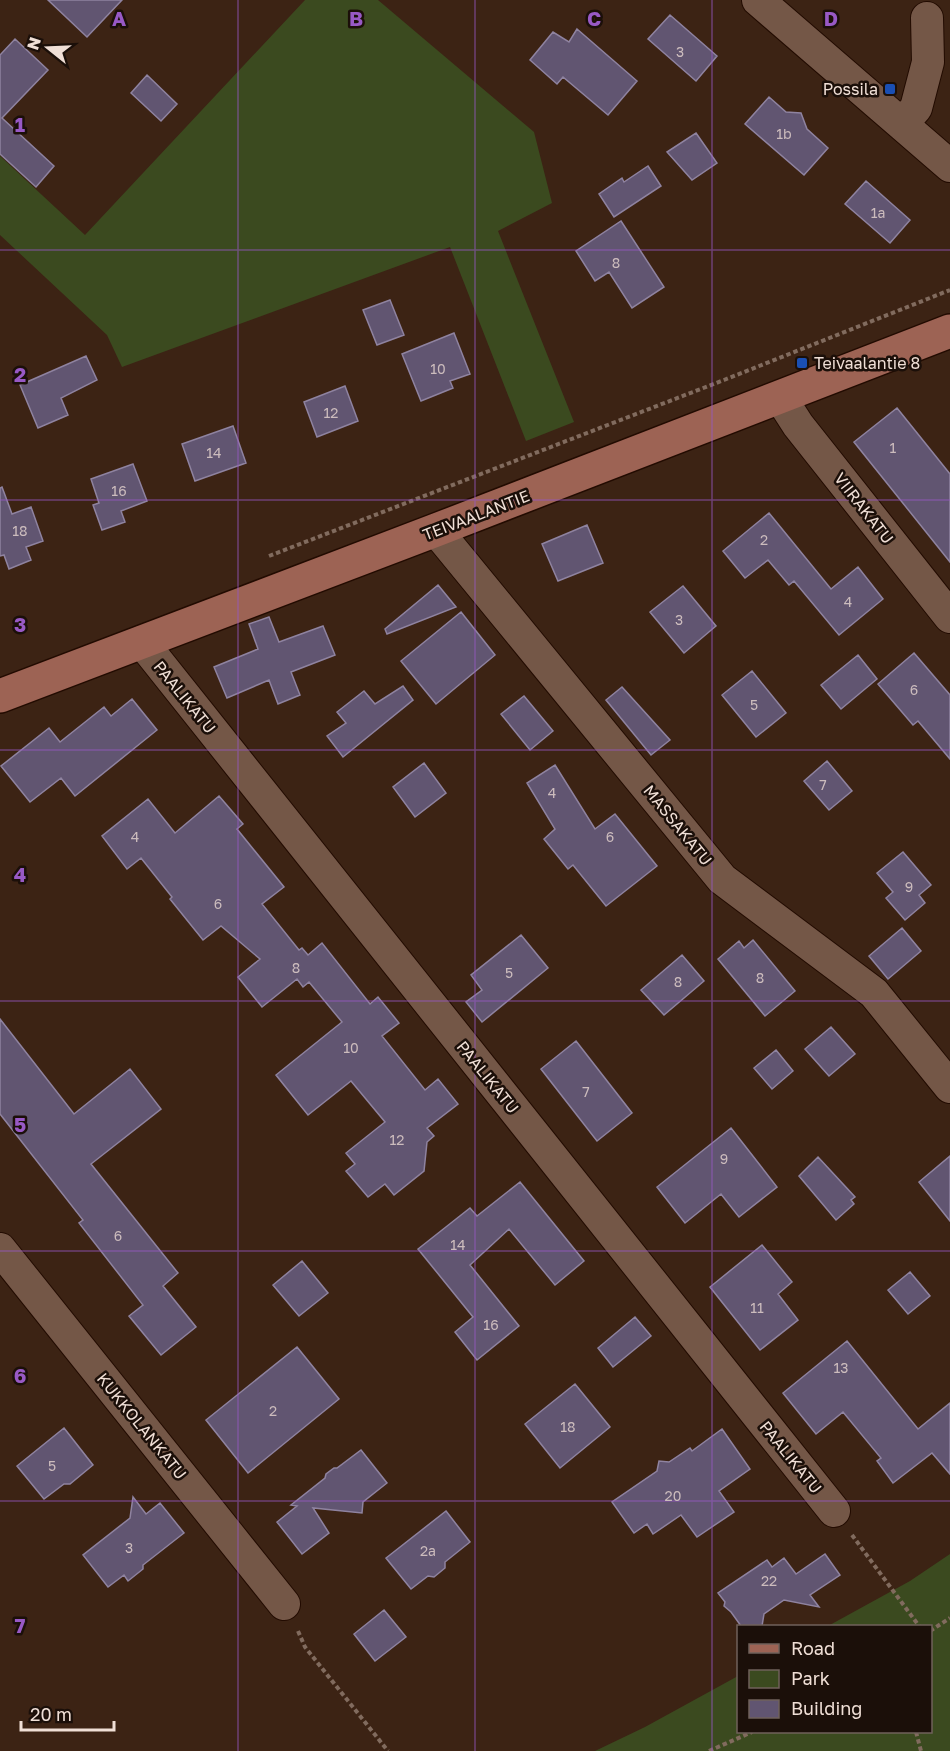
<svg xmlns="http://www.w3.org/2000/svg" width="950" height="1751" font-family="'Golos Text',sans-serif">
<style>
.green{fill:#3b4a1f}
.building{fill:#615571;stroke:#8f83a0;stroke-width:1.5}
.lines{fill:none;stroke-linecap:round;stroke-linejoin:round}
.minor-casing{stroke:#220b01;stroke-width:34}
.major-casing{stroke:#220b01;stroke-width:36}
.path{stroke:#816b5e;stroke-width:4;stroke-dasharray:4.5 3;stroke-linecap:butt}
.minor{stroke:#745747;stroke-width:32}
.major{stroke:#9d6354;stroke-width:33}
.grid{fill:none;stroke:#9859c5;stroke-width:1.5;stroke-opacity:0.55}
.transit-dot{fill:#1a4fb4;stroke:#1b0f09;stroke-width:2}
.labels{text-anchor:middle;dominant-baseline:central;stroke-width:5;stroke-linejoin:round;paint-order:stroke}
.number-label{font-size:14px;fill:#ccbcbd}
.poi-label{font-size:16px;fill:#f0dfd6;stroke:#1b0f09;text-anchor:end}
.street-label{font-size:16px;fill:#f0dfd6;stroke:#1b0f09}
.grid-label{font-size:20px;text-anchor:middle;font-weight:bold;fill:#9859c5;stroke:#1b0f09;stroke-width:5;stroke-linejoin:round;paint-order:stroke}
</style>
<rect width="100%" height="100%" fill="#3c2314"/>
<path class="green" d="M 305,0 L 378,0 L 534,132 L 552,203 L 498,231 L 574,422 L 526,441 L 450,247 L 122,367 L 107,335 L 0,235 L 0,156 L 85,235 Z
M 950,1554 L 950,1751 L 595,1751 L 645,1727 L 738,1676 L 738,1732 L 930,1732 L 930,1626 L 828,1626 L 910,1581 Z"/>
<path class="building" d="M 48,0 L 122,0 L 87,37 Z
M 670,15 L 717,56 L 696,81 L 648,39 Z
M 577,29 L 637,81 L 608,115 L 563,77 L 557,84 L 530,60 L 553,32 L 569,42 Z
M 15,39 L 48,70 L 2,118 L 54,166 L 36,187 L 0,154 L 0,55 Z
M 147,75 L 177,104 L 161,121 L 131,93 Z
M 769,97 L 786,112 L 801,113 L 807,129 L 828,148 L 804,175 L 745,124 Z
M 696,133 L 717,163 L 692,180 L 667,152 Z
M 648,166 L 661,186 L 614,217 L 599,194 L 622,178 L 624,182 Z
M 866,181 L 910,220 L 890,243 L 845,204 Z
M 621,221 L 664,287 L 632,308 L 609,272 L 595,281 L 576,251 Z
M 390,300 L 404,335 L 377,345 L 363,310 Z
M 454,333 L 470,374 L 450,381 L 453,388 L 421,401 L 402,354 Z
M 86,356 L 97,380 L 61,398 L 68,415 L 38,428 L 20,385 Z
M 345,386 L 358,421 L 317,437 L 304,402 Z
M 897,408 L 950,474 L 950,562 L 854,442 Z
M 233,426 L 246,463 L 195,481 L 182,444 Z
M 133,464 L 147,501 L 121,511 L 125,522 L 102,530 L 93,505 L 99,503 L 91,479 Z
M 2,487 L 12,514 L 31,507 L 43,541 L 26,547 L 31,560 L 9,569 L 4,555 L 0,556 L 0,488 Z
M 769,513 L 831,589 L 858,567 L 883,599 L 839,635 L 794,581 L 789,585 L 768,560 L 745,578 L 723,551 Z
M 587,525 L 603,563 L 558,581 L 542,544 Z
M 438,585 L 456,607 L 387,634 L 385,629 Z
M 683,586 L 716,626 L 684,653 L 650,612 Z
M 461,612 L 495,655 L 436,704 L 401,661 Z
M 269,617 L 279,642 L 323,626 L 335,655 L 291,672 L 300,695 L 278,704 L 269,680 L 227,698 L 214,667 L 258,649 L 249,624 Z
M 914,653 L 950,695 L 950,759 L 918,721 L 913,725 L 878,684 Z
M 858,655 L 877,679 L 841,709 L 821,685 Z
M 752,671 L 786,713 L 756,737 L 722,695 Z
M 403,686 L 413,700 L 343,757 L 327,736 L 346,723 L 337,712 L 364,691 L 375,704 Z
M 622,687 L 670,740 L 651,755 L 606,700 Z
M 524,696 L 553,731 L 530,750 L 501,714 Z
M 132,699 L 157,730 L 75,796 L 61,778 L 30,802 L 1,766 L 49,728 L 60,742 L 104,707 L 111,716 Z
M 827,761 L 852,791 L 829,810 L 804,781 Z
M 424,763 L 446,793 L 415,817 L 393,787 Z
M 555,765 L 595,829 L 615,814 L 657,866 L 606,906 L 573,865 L 568,869 L 544,839 L 555,829 L 527,783 Z
M 219,796 L 243,824 L 237,829 L 284,887 L 262,904 L 299,950 L 302,948 L 308,955 L 322,943 L 370,1004 L 378,997 L 399,1023 L 382,1036 L 425,1090 L 438,1079 L 458,1104 L 427,1128 L 434,1136 L 427,1142 L 424,1171 L 394,1195 L 385,1184 L 368,1197 L 346,1171 L 355,1164 L 346,1153 L 385,1122 L 351,1081 L 308,1115 L 276,1075 L 342,1022 L 309,982 L 303,987 L 297,979 L 262,1007 L 238,977 L 260,959 L 221,926 L 203,940 L 170,899 L 172,897 L 141,858 L 127,869 L 102,836 L 148,799 L 175,833 Z
M 903,852 L 931,885 L 919,895 L 925,903 L 905,920 L 886,898 L 893,892 L 877,873 Z
M 902,928 L 921,951 L 888,979 L 869,956 Z
M 521,935 L 548,968 L 482,1022 L 466,1002 L 482,990 L 471,975 Z
M 753,940 L 795,991 L 765,1016 L 718,959 L 739,941 L 744,948 Z
M 682,955 L 704,981 L 664,1015 L 641,990 Z
M 0,1019 L 74,1114 L 130,1069 L 161,1109 L 91,1164 L 178,1273 L 163,1286 L 196,1327 L 161,1355 L 129,1316 L 143,1305 L 79,1223 L 83,1220 L 0,1114 Z
M 831,1027 L 855,1054 L 829,1076 L 805,1049 Z
M 576,1041 L 632,1113 L 597,1141 L 541,1069 Z
M 776,1050 L 793,1071 L 772,1089 L 754,1068 Z
M 731,1128 L 777,1187 L 739,1217 L 721,1194 L 685,1223 L 657,1187 Z
M 950,1156 L 950,1221 L 919,1182 Z
M 818,1157 L 855,1197 L 851,1200 L 854,1204 L 836,1220 L 799,1176 Z
M 520,1182 L 584,1261 L 555,1285 L 509,1229 L 470,1265 L 519,1326 L 477,1360 L 455,1332 L 473,1317 L 418,1249 L 470,1208 L 477,1216 Z
M 762,1245 L 792,1282 L 778,1294 L 798,1320 L 760,1350 L 710,1287 Z
M 302,1261 L 328,1293 L 299,1316 L 273,1285 Z
M 910,1272 L 930,1296 L 908,1314 L 888,1290 Z
M 635,1317 L 651,1336 L 613,1367 L 598,1348 Z
M 847,1341 L 918,1429 L 950,1403 L 950,1474 L 932,1453 L 893,1483 L 877,1461 L 881,1458 L 843,1412 L 816,1434 L 783,1393 Z
M 297,1347 L 339,1399 L 248,1473 L 206,1420 Z
M 575,1384 L 610,1427 L 560,1468 L 525,1424 Z
M 64,1428 L 93,1465 L 70,1484 L 64,1484 L 44,1499 L 17,1466 Z
M 722,1429 L 750,1469 L 719,1491 L 734,1512 L 697,1537 L 681,1515 L 653,1534 L 647,1524 L 634,1533 L 612,1502 L 657,1471 L 659,1461 L 669,1462 L 690,1448 L 692,1451 Z
M 361,1450 L 387,1483 L 363,1502 L 362,1513 L 313,1508 L 329,1533 L 302,1554 L 277,1522 L 297,1506 L 291,1505 L 325,1478 L 326,1474 L 334,1468 L 337,1468 Z
M 133,1497 L 146,1514 L 160,1503 L 184,1533 L 143,1565 L 143,1569 L 128,1581 L 124,1575 L 108,1587 L 83,1555 L 130,1518 Z
M 446,1511 L 470,1542 L 445,1562 L 445,1568 L 434,1577 L 428,1576 L 411,1589 L 386,1558 Z
M 825,1554 L 840,1575 L 810,1595 L 819,1607 L 784,1600 L 764,1614 L 762,1626 L 741,1626 L 731,1612 L 724,1606 L 725,1602 L 718,1593 L 767,1560 L 772,1567 L 784,1558 L 796,1574 Z
M 384,1610 L 406,1637 L 375,1661 L 354,1634 Z"/>
<g class="lines">
<g class="minor-casing">
<path id="minor" d="M 758,0 L 950,166
M 902,124 L 916,108 L 928,62 L 927,18
M 780,397 L 798,425 L 950,617
M 436,530 L 722,879 L 874,993 L 950,1087
M 142,642 L 834,1511
M 0,1249 L 284,1604"/>
</g>
<g class="major-casing">
<path id="major" d="M 0,696 L 436,530 L 950,331"/>
</g>
<path class="path" d="M 269,556 L 724,380 L 950,290
M 852,1535 L 919,1626
M 298,1631 L 305,1647 L 388,1751
M 930,1631 L 950,1618
M 916,1732 L 921,1751
M 709,1751 L 752,1732"/>
<use href="#minor" class="minor"/>
<use href="#major" class="major"/>
</g>
<path class="grid" d="M 238,0 L 238,1751M 475,0 L 475,1751M 712,0 L 712,1751M 0,250 L 950,250M 0,500 L 950,500M 0,750 L 950,750M 0,1001 L 950,1001M 0,1251 L 950,1251M 0,1501 L 950,1501"/>
<g class="transit-dot">
<rect x="884" y="83" width="12" height="12" rx="3"/>
<rect x="796" y="357" width="12" height="12" rx="3"/>
</g>
<g class="labels">
<g class="number-label">
<text x="680" y="51">3</text>
<text x="784" y="133">1b</text>
<text x="878" y="212">1a</text>
<text x="616" y="262">8</text>
<text x="438" y="368">10</text>
<text x="331" y="412">12</text>
<text x="893" y="447">1</text>
<text x="214" y="452">14</text>
<text x="119" y="490">16</text>
<text x="20" y="530">18</text>
<text x="764" y="539">2</text>
<text x="848" y="601">4</text>
<text x="679" y="619">3</text>
<text x="914" y="689">6</text>
<text x="754" y="704">5</text>
<text x="823" y="784">7</text>
<text x="552" y="792">4</text>
<text x="135" y="836">4</text>
<text x="610" y="836">6</text>
<text x="909" y="886">9</text>
<text x="218" y="903">6</text>
<text x="296" y="967">8</text>
<text x="509" y="972">5</text>
<text x="760" y="977">8</text>
<text x="678" y="981">8</text>
<text x="351" y="1047">10</text>
<text x="586" y="1091">7</text>
<text x="397" y="1139">12</text>
<text x="724" y="1158">9</text>
<text x="118" y="1235">6</text>
<text x="458" y="1244">14</text>
<text x="757" y="1307">11</text>
<text x="491" y="1324">16</text>
<text x="841" y="1367">13</text>
<text x="273" y="1410">2</text>
<text x="568" y="1426">18</text>
<text x="52" y="1465">5</text>
<text x="673" y="1495">20</text>
<text x="129" y="1547">3</text>
<text x="428" y="1550">2a</text>
<text x="769" y="1580">22</text>
</g>
<g class="poi-label">
<text x="878" y="89">Possila</text>
<text x="814" y="363" text-anchor="start">Teivaalantie 8</text>
</g>
<g class="street-label">
<text transform="translate(864 508) rotate(52)">VIIRAKATU</text>
<text transform="translate(476 515) rotate(-21)">TEIVAALANTIE</text>
<text transform="translate(185 697) rotate(51)">PAALIKATU</text>
<text transform="translate(678 825) rotate(51)">MASSAKATU</text>
<text transform="translate(488 1077) rotate(51)">PAALIKATU</text>
<text transform="translate(142 1426) rotate(51)">KUKKOLANKATU</text>
<text transform="translate(791 1457) rotate(51)">PAALIKATU</text>
</g>
</g>
<g class="grid-label">
<text x="119" y="26">A</text>
<text x="356" y="26">B</text>
<text x="594" y="26">C</text>
<text x="831" y="26">D</text>
<text x="20" y="132">1</text>
<text x="20" y="382">2</text>
<text x="20" y="632">3</text>
<text x="20" y="882">4</text>
<text x="20" y="1132">5</text>
<text x="20" y="1383">6</text>
<text x="20" y="1633">7</text>
</g>
<rect x="737" y="1625" width="195" height="108" fill="#1b0f09" stroke="#70625b" stroke-width="1.5"/>
<rect x="749" y="1644" width="30" height="9" fill="#9d6354" stroke="#70625b" stroke-width="1.5"/>
<text x="791" y="1655" font-size="18" fill="#f0dfd6">Road</text>
<rect x="749" y="1670" width="30" height="18" fill="#3b4a1f" stroke="#70625b" stroke-width="1.5"/>
<text x="791" y="1685" font-size="18" fill="#f0dfd6">Park</text>
<rect x="749" y="1700" width="30" height="18" fill="#615571" stroke="#70625b" stroke-width="1.5"/>
<text x="791" y="1715" font-size="18" fill="#f0dfd6">Building</text>
<g transform="translate(48 48) rotate(288)" stroke="#1b0f09" stroke-width="4.5" paint-order="stroke">
<path d="M0-4.5L10 22L0 15L-10 22Z" fill="#f0dfd6"/>
<text y="-9" font-size="16" font-weight="bold" text-anchor="middle" fill="#f0dfd6">N</text>
</g>
<path d="M21 1721v9h93v-9" fill="none" stroke="#f0dfd6" stroke-width="3"/>
<text x="30" y="1721" font-size="18" fill="#f0dfd6" stroke="#1b0f09" stroke-width="4.5" paint-order="stroke">20 m</text>
</svg>
